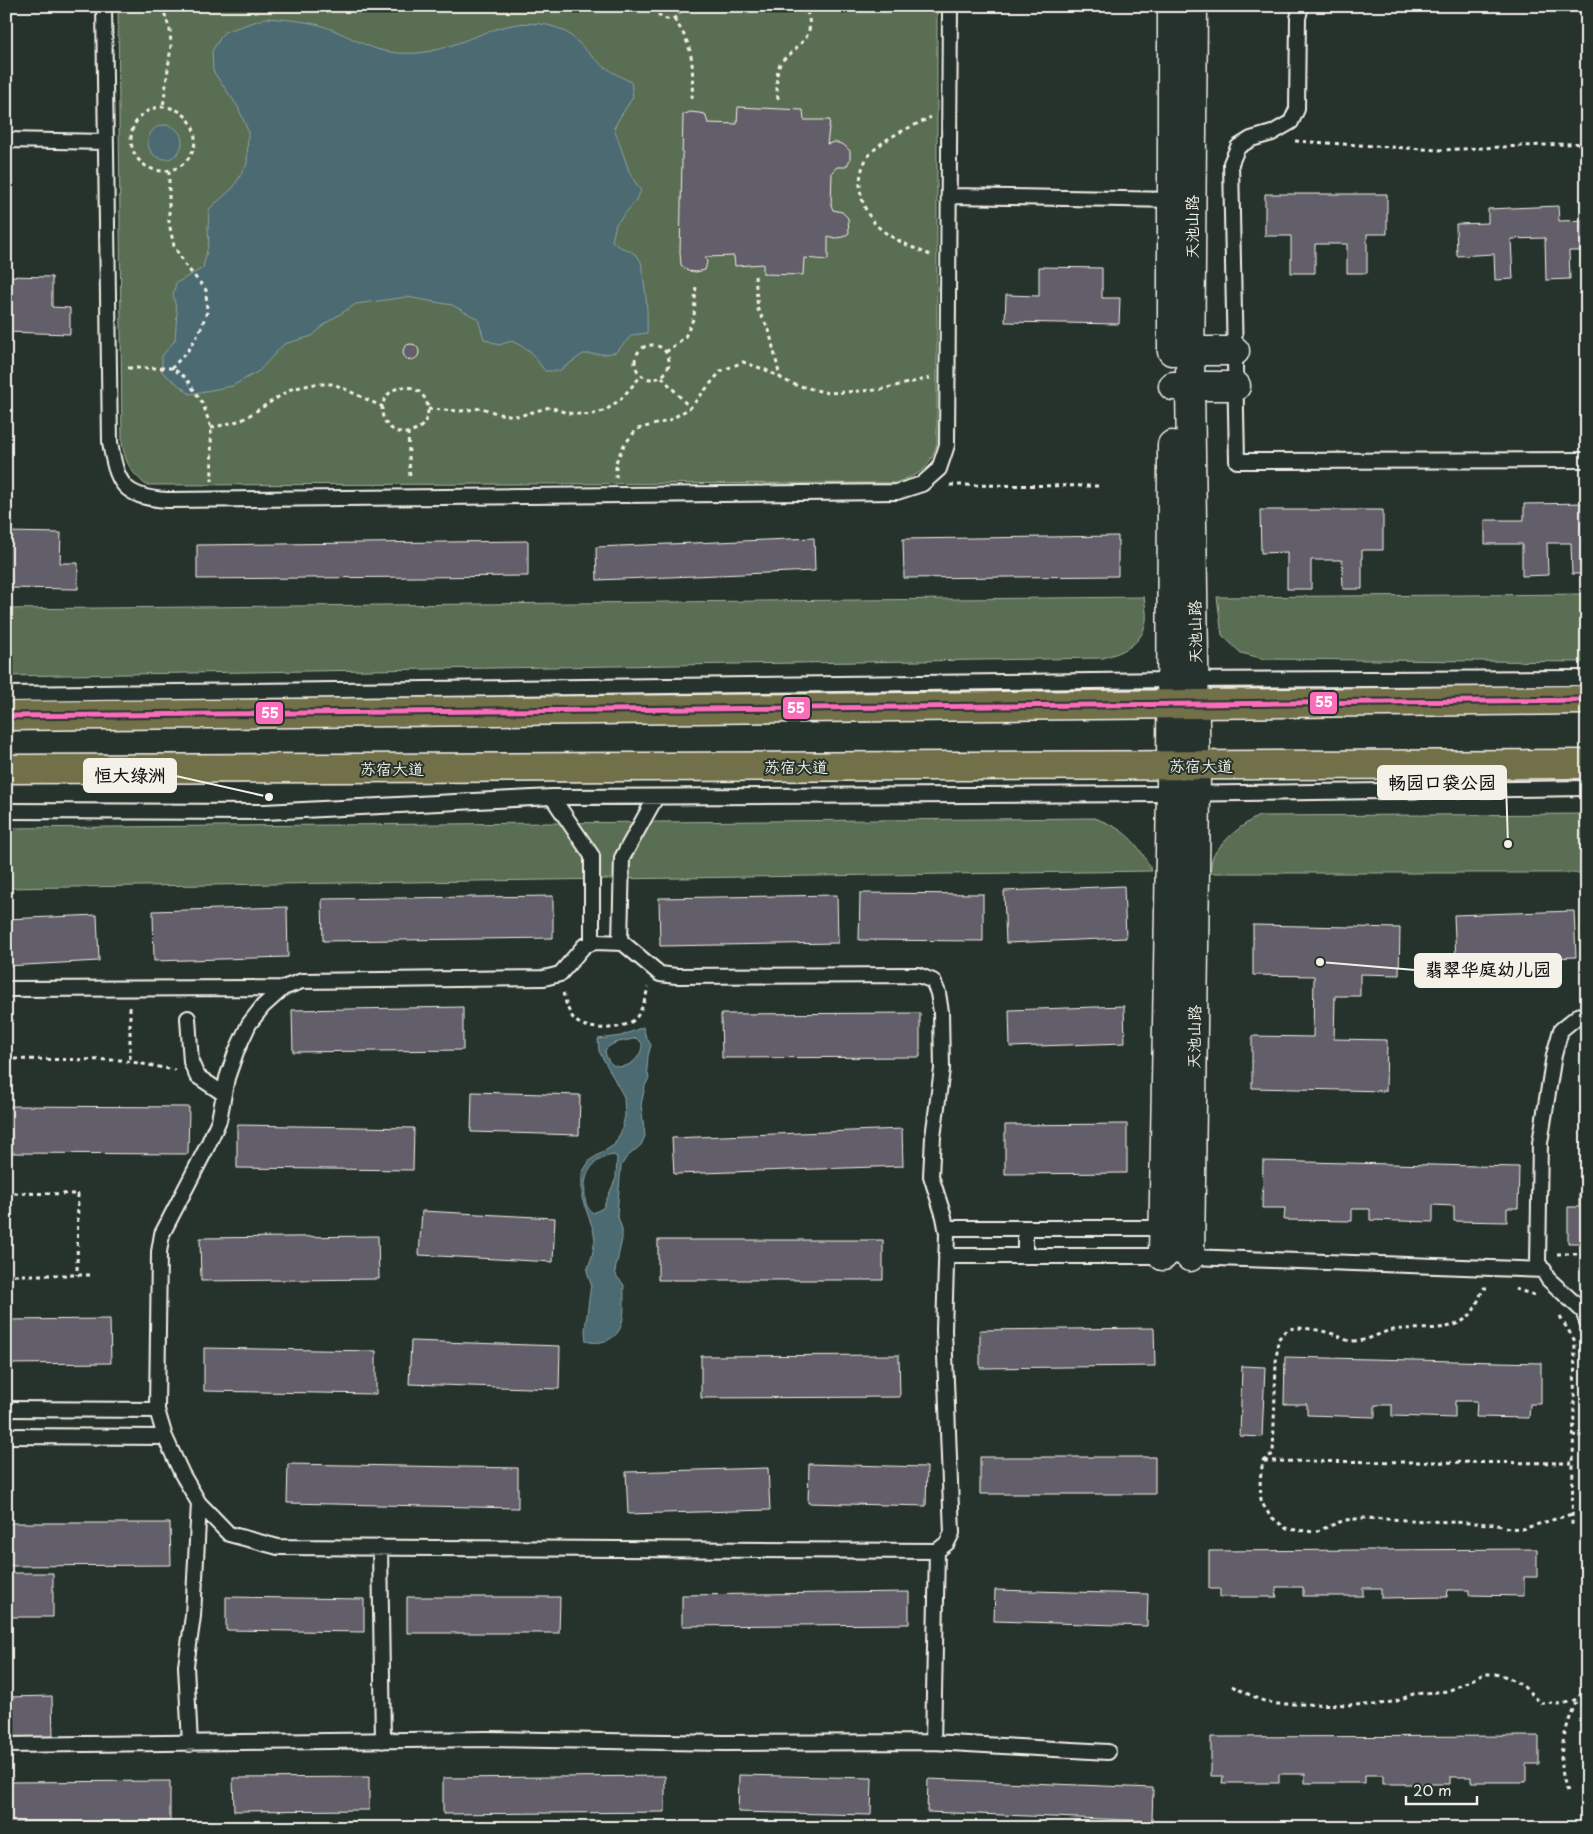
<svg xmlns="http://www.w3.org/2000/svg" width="1593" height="1834" font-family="'Playpen Sans','LXGW WenKai TC',sans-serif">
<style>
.green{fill:#5a6e52;stroke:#a7b09d}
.water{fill:#4c6b72;stroke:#8fa1a1;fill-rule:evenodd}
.building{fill:#635f6a;stroke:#f4f1e8}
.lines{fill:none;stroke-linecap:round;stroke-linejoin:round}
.service-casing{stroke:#f4f1e8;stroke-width:18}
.minor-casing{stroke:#f4f1e8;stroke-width:31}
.tertiary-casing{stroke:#f4f1e8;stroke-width:31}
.primary-casing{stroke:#f4f1e8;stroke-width:31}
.path{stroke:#f4f1e8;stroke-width:3;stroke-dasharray:4 4;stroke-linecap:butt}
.service{stroke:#26332d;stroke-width:14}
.minor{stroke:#26332d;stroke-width:28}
.tertiary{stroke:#26332d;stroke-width:28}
.primary{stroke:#716f4a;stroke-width:28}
.bus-1-casing{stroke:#26332d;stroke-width:9}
.bus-1{stroke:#fb6dba;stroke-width:5}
.labels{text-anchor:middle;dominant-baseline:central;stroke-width:4;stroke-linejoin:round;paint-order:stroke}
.street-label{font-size:16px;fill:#f4f1e8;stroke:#26332d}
.leader{fill:none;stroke:#f4f1e8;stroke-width:2}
.callout-dot{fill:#f4f1e8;stroke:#26332d;stroke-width:2}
.callout{fill:#f4f1e8;stroke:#f4f1e8;stroke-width:2}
.callout-label{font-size:18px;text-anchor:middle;font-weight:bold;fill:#111}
.line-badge{stroke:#26332d;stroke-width:2}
.badge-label{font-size:14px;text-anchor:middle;font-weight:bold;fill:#fff}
</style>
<rect width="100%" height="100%" fill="#26332d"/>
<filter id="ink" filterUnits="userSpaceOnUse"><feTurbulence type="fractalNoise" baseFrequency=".02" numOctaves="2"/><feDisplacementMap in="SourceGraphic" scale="10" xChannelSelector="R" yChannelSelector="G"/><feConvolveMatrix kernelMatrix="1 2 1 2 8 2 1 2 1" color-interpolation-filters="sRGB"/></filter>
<g filter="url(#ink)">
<path class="green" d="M 118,6 L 937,6 L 937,444 C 928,471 922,473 895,483 L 146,485 C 130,471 126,464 122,443 Z
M 1587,594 L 1587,662 L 1265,659 L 1241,653 L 1222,635 L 1217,597 Z
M 1144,597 C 1145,604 1147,614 1146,621 C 1142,645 1123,652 1103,658 L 6,676 L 6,609 Z
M 1587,814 L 1587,873 L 1210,873 C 1211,867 1211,859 1214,854 C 1225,839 1242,824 1259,816 Z
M 1094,818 C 1124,828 1138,842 1152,871 L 6,888 L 6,828 Z"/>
<path class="water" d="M 266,18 C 281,19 296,20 311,23 C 332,27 351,39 371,47 C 388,54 413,55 431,51 C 474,42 509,13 555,27 C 572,32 583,49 596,60 C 606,69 619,76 631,82 L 633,97 L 620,117 L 614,128 L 630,174 L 641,191 L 634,203 L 616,224 L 612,241 C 621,251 633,248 640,260 C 642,263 642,268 642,271 C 646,292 648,312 647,333 L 632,335 L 616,352 L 606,354 L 583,354 L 559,371 L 545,371 L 530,351 L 512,341 L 499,345 L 484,339 L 478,319 L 452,305 L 407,297 L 356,304 L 326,323 L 312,336 L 284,344 L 259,371 L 232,386 L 190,394 L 162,372 L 162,356 L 175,340 L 177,312 L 173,295 L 176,283 L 203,268 L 209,241 L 208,229 L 209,209 L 233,188 L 247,164 L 248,131 L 238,107 L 213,71 L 212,51 L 224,32 Z
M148 142a17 17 0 1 1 34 0a17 17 0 1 1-34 0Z
M 643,1027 L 646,1037 L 651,1045 L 648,1056 L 647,1069 L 649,1078 L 645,1086 L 641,1105 L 645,1136 L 641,1145 L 626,1158 L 621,1166 L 617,1214 L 622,1229 L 622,1239 L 615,1271 L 617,1277 L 624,1285 C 623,1304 629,1334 605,1341 C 598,1343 593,1343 586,1341 L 585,1330 L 591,1284 L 587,1271 L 592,1256 L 595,1239 L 593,1229 L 582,1198 L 582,1173 L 590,1160 L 614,1145 L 621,1132 L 625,1116 L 624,1097 L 599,1051 L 598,1039 L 621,1036 ZM 636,1038 L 642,1043 C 643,1066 608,1079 605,1050 C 614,1040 625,1042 636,1038 ZM 613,1155 L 617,1157 L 616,1178 L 603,1208 L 593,1213 C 587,1209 585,1202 585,1196 C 583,1175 591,1159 613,1155 Z"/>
<path class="building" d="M 738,107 L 803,110 L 804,120 L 830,120 L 827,144 L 835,142 L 844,145 L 850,151 L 850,160 L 846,167 L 837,167 L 832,172 L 831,205 L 833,210 L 842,212 L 848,218 L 849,233 L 843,237 L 835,238 L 828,236 L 828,260 L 804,258 L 803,275 L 763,274 L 763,264 L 735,266 L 734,256 L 705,257 L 707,262 L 705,270 L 696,272 L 688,271 L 681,265 L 680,252 L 683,115 L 690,112 L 699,113 L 705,114 L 708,123 L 737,124 Z
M 1265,194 L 1387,194 L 1387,234 L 1367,234 L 1367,273 L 1347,273 L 1347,244 L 1315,244 L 1315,273 L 1291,273 L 1291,236 L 1265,236 Z
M 1558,206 L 1559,221 L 1587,220 L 1587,251 L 1569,251 L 1570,279 L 1546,280 L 1545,238 L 1511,239 L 1513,279 L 1495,280 L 1494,254 L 1457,256 L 1456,224 L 1488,223 L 1488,209 Z
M 1039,267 L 1102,268 L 1102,298 L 1120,298 L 1119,324 L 1005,322 L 1006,295 L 1039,296 Z
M 6,276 L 52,277 L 52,307 L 70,308 L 70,334 L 6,332 Z
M403 352a8 8 0 1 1 16 0a8 8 0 1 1-16 0Z
M 1587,503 L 1587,574 L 1572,574 L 1571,543 L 1547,543 L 1548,575 L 1522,576 L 1522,544 L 1485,544 L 1485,520 L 1524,520 L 1524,504 Z
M 1260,510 L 1383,510 L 1383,550 L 1362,550 L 1362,589 L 1343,589 L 1342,560 L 1311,560 L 1311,589 L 1287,589 L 1287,552 L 1261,553 Z
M 6,532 L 61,533 L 60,563 L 78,563 L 78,589 L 6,588 Z
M 1118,536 L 1118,576 L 904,578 L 903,539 Z
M 814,538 L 815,571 L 597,580 L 596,547 Z
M 528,541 L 528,576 L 197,579 L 197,545 Z
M 1124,886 L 1126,938 L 1006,943 L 1004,891 Z
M 860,893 L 983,894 L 983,941 L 859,940 Z
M 837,895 L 838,943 L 660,946 L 659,898 Z
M 553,896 L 553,938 L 323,941 L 322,899 Z
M 287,907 L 288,957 L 154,961 L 153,911 Z
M 1574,911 L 1576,957 L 1456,961 L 1454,915 Z
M 97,915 L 99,961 L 6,966 L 6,919 Z
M 1253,925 L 1400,928 L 1399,975 L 1360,974 L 1360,996 L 1335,996 L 1334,1039 L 1387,1040 L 1386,1091 L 1252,1088 L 1252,1036 L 1313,1037 L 1314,976 L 1253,975 Z
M 1124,1006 L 1125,1043 L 1010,1047 L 1009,1010 Z
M 463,1007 L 463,1050 L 293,1052 L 292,1010 Z
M 920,1013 L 920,1057 L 722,1058 L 721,1014 Z
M 472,1092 L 580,1095 L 579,1135 L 471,1132 Z
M 6,1106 L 189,1107 L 188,1154 L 6,1153 Z
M 1127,1124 L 1127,1173 L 1005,1174 L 1005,1125 Z
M 237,1125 L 414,1128 L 413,1170 L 237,1168 Z
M 902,1129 L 903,1166 L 674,1174 L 672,1138 Z
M 1263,1161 L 1519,1167 L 1518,1208 L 1507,1208 L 1507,1222 L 1454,1221 L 1454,1206 L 1433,1205 L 1433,1222 L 1370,1220 L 1370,1209 L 1352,1209 L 1352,1221 L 1284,1220 L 1285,1208 L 1262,1208 Z
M 1579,1193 L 1587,1193 L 1587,1243 L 1568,1243 L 1568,1207 L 1579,1207 Z
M 422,1211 L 555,1218 L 553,1262 L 419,1255 Z
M 378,1236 L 379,1279 L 201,1281 L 200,1238 Z
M 658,1240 L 883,1240 L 883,1280 L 658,1280 Z
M 110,1319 L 111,1363 L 6,1364 L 6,1320 Z
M 1154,1328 L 1155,1366 L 980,1368 L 980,1330 Z
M 411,1341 L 560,1346 L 559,1389 L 409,1384 Z
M 204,1348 L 376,1351 L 376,1394 L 204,1391 Z
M 899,1355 L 900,1397 L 701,1398 L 701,1356 Z
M 1285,1357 L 1541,1363 L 1541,1404 L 1530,1404 L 1529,1418 L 1476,1417 L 1477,1401 L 1455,1401 L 1455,1418 L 1392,1416 L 1392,1405 L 1375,1405 L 1375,1417 L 1307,1415 L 1307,1404 L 1284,1404 Z
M 1242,1366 L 1265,1367 L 1262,1437 L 1240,1436 Z
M 980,1457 L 1155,1457 L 1155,1494 L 980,1494 Z
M 288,1464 L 518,1468 L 518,1508 L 287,1503 Z
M 809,1464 L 927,1467 L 926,1506 L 808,1503 Z
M 768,1468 L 770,1510 L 628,1514 L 626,1472 Z
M 6,1523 L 170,1523 L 171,1565 L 6,1566 Z
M 1537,1549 L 1537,1577 L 1524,1577 L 1524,1596 L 1469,1595 L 1469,1590 L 1448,1590 L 1447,1597 L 1381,1598 L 1381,1588 L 1363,1588 L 1363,1596 L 1303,1596 L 1303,1587 L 1276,1587 L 1277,1597 L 1220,1597 L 1220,1589 L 1209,1589 L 1209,1551 Z
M 6,1573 L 53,1573 L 53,1617 L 6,1617 Z
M 995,1590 L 1148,1594 L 1147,1626 L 994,1621 Z
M 909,1592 L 909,1624 L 682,1626 L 682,1595 Z
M 226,1597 L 364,1599 L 364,1632 L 226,1630 Z
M 407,1597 L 560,1597 L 559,1633 L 407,1633 Z
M 52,1696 L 53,1738 L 6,1738 L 6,1697 Z
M 1585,1733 L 1587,1733 L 1587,1798 L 1584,1798 Z
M 1539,1736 L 1539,1764 L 1526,1764 L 1526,1782 L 1471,1782 L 1471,1777 L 1450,1777 L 1450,1784 L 1383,1784 L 1383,1775 L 1365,1775 L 1365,1783 L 1305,1783 L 1305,1774 L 1279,1774 L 1279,1783 L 1222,1783 L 1223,1776 L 1211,1776 L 1211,1737 Z
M 739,1775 L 872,1778 L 871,1815 L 738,1812 Z
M 665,1776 L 665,1812 L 443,1814 L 443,1778 Z
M 369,1777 L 369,1810 L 234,1811 L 233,1778 Z
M 928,1779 L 1153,1788 L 1152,1821 L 927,1812 Z
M 170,1781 L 170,1821 L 6,1822 L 6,1782 Z"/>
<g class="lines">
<g class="service-casing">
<path id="service" d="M 104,6 L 110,442 C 117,483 122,497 167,500 L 897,492 L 922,484 L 939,469 L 947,445 L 950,6
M 1301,6 L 1298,18 L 1297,109 L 1291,122 L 1272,133 L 1251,139 L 1238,147 L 1231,163 L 1237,461 L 1587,460
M 6,140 L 106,142
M 950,196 L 1176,200
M 6,694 L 1172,680 L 1587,678
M 552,797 L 592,856 L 592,943
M 6,811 L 265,812 L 552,797 L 1171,794 L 1587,788
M 595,942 L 623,943 L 660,974 L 676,976 L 918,975 L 933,981 L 938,993 L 941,1012 L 942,1069 L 933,1137 L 931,1176 L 944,1217 L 947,1233 L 944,1330 L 952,1533 L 947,1543 L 937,1551 L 278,1547 L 229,1534 L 199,1503 L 182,1474 L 165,1437 L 157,1410 L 159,1252 L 162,1234 L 207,1147 L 219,1120 L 227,1078 L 236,1052 L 249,1024 L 263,1006 L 283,988 L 302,981 L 544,978 L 560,974 L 584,946 Z
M 620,943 L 622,858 L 656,797
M 6,989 L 283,988
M 1587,1013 L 1578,1016 L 1561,1030 L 1554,1055 L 1540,1143 L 1538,1262 L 1548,1279 L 1583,1311 L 1587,1322
M 188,1018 L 191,1062 L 197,1076 L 224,1094
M 946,1228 L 1164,1228
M 1025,1228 L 1025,1256
M 946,1256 L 1163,1256 L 1544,1270
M 6,1409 L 157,1410
M 6,1436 L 165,1437
M 380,1547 L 383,1741
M 933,1742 L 937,1551
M 190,1744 L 186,1666 L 193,1616 L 199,1503
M 6,1745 L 487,1739 L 725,1743 L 933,1742 L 1108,1752"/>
</g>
<g class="minor-casing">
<path id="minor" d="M 1172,351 L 1235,351
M 1173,386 L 1236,386"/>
</g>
<g class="tertiary-casing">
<path id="tertiary" d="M 1172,350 L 1172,6
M 1163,1256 L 1171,794 L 1172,445
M 1190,1257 L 1196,793 L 1190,386 L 1193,6"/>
</g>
<g class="primary-casing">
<path id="primary" d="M 6,716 L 1587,700
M 6,769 L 1587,764"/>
</g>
<path class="path" d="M 162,6 L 170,30 L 171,46 L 163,107
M 657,6 L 659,15 C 665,20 671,21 678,16 L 682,6
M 674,19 C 695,48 693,65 692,100
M 778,99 C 777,89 775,75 780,64 C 781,61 785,58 788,56 C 806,38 816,34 805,6
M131 139a32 32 0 1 1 64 0a32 32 0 1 1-64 0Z
M 1295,141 L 1439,150 L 1587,143
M 169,171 L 169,223 L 174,246 L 186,266 L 206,290 L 207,312 L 201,328 L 190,348 L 172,368
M 930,255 C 914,248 896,241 882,230 C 861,214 853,181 867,158 C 881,138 910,128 931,117
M 755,276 L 758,310 L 769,330 L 780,377
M635 362a17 17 0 1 1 34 0a17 17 0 1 1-34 0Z
M 666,352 L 685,337 L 694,317 L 696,284
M 128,368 L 172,368 L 186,378 L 203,404 L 211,428 L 212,481
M 662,377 L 690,408
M382 410a23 23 0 1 1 46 0a23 23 0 1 1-46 0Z
M 428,409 L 461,411 L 482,408 L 499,414 L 519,416 L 550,407 L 567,413 L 590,415 L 606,410 L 621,399 L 641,376
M 211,428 L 242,420 L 291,389 L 315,384 L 334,384 L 383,407
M 408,432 L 410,479
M 616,478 L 616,462 L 624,445 L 637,429 L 668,421 L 690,408 L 721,371 L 743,362 L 766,370 L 792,384 L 828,393 L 878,390 L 930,378
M 950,485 L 1098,486
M 563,993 C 566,1002 569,1018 579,1023 C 591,1031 624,1030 635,1019 C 642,1011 646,997 648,987
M 130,1007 L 130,1061
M 6,1059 L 121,1060 L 175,1070
M 6,1193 L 78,1194 L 77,1275
M 1557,1254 L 1587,1254
M 6,1275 L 94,1275
M 1487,1288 L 1484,1288 C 1479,1296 1476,1309 1470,1315 C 1450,1335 1418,1326 1393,1330 C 1380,1332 1370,1341 1353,1341 C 1348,1342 1341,1337 1336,1335 C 1326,1331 1300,1326 1290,1329 C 1286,1330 1282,1336 1278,1339 L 1276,1363 L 1273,1454 L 1263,1461 L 1260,1479 L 1261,1501 L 1270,1516 L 1287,1529 L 1315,1532 L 1345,1520 L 1365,1518 L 1493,1524 L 1509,1528 L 1522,1529 L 1572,1514
M 1515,1289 L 1538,1296
M 1560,1317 L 1575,1341 L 1572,1525
M 1573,1435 L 1587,1436
M 1264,1461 L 1573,1463
M 1232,1686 L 1258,1699 L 1274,1704 L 1290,1704 L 1375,1705 L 1397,1701 L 1413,1694 L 1448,1691 L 1484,1674 L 1495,1674 L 1508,1677 L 1524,1687 L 1541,1703 L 1562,1704 L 1577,1699 L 1587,1688
M 1567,1791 C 1553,1762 1566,1727 1577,1699"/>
<use href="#service" class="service"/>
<use href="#minor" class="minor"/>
<use href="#tertiary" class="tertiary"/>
<use href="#primary" class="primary"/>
<g class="bus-1-casing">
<path id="bus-1" d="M 6,716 L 1587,700"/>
</g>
<use href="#bus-1" class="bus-1"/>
</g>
</g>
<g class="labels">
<g class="street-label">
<text transform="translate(1191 227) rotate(-90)">天池山路</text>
<text transform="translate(1194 632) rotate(-91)">天池山路</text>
<text x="1201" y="765">苏宿大道</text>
<text x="796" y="766">苏宿大道</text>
<text x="392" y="768">苏宿大道</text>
<text transform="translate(1193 1037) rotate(-89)">天池山路</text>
</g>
</g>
<path class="leader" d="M269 797L176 776M1508 844L1506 783M1320 962L1415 970"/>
<g class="callout-dot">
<circle cx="269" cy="797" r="5"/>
<circle cx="1508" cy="844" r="5"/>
<circle cx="1320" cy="962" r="5"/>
</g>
<g class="callout">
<rect x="84" y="759" width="92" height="33" rx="5"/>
<rect x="1378" y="766" width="128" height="33" rx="5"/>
<rect x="1415" y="954" width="146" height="33" rx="5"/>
</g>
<g class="callout-label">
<text x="130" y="782">恒大绿洲</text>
<text x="1442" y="789">畅园口袋公园</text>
<text x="1488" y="976">翡翠华庭幼儿园</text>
</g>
<g class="line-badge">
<rect x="1309" y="691" width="29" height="24" rx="5" fill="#fb6dba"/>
<rect x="782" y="696" width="29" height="24" rx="5" fill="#fb6dba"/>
<rect x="255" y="701" width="29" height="24" rx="5" fill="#fb6dba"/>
</g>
<g class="badge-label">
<text x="1324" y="707">55</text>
<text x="796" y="713">55</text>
<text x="270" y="718">55</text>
</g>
<rect width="1593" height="1834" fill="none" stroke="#26332d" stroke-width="25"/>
<rect x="12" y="12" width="1568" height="1809" fill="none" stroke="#f4f1e8" stroke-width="2" filter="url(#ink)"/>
<path d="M1406 1796v8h71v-8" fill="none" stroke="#f4f1e8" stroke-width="2.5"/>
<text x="1413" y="1796" font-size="15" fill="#f4f1e8" stroke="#26332d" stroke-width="4" paint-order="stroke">20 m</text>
</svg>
